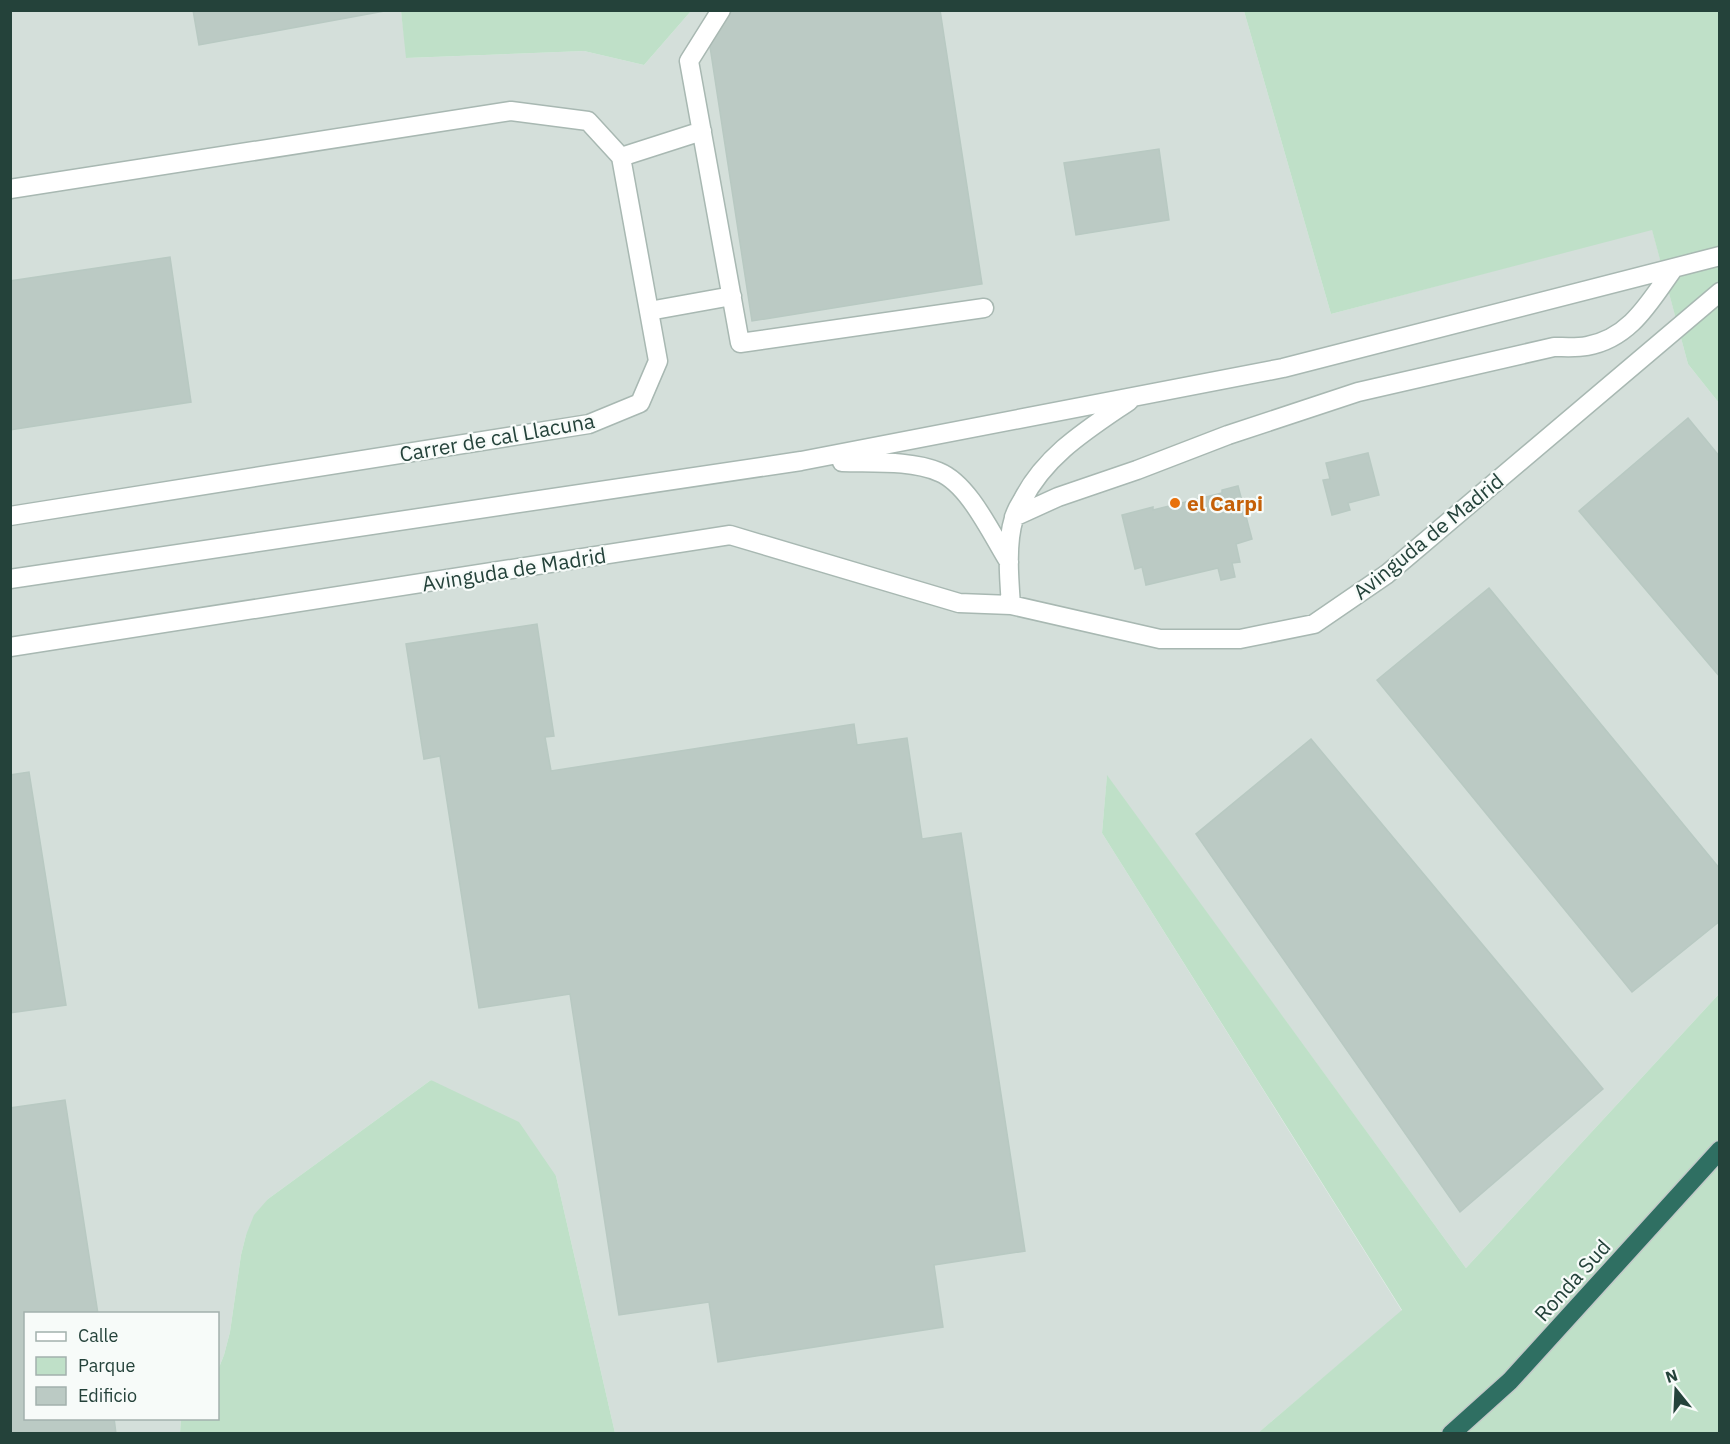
<svg xmlns="http://www.w3.org/2000/svg" width="1730" height="1444" font-family="'IBM Plex Sans',sans-serif">
<style>
.built{fill:#d4dfda}
.green{fill:#bfe0c8}
.building{fill:#bbcac4;stroke:#b8c9c2;stroke-width:1.5}
.lines{fill:none;stroke-linecap:round;stroke-linejoin:round}
.minor-casing{stroke:#a8b8b2;stroke-width:21}
.highway-casing{stroke:#c2cac8;stroke-width:21}
.minor{stroke:#fff;stroke-width:18}
.highway{stroke:#2f6f62;stroke-width:18}
.food-dot{fill:#e8710a;stroke:#f7fbf9;stroke-width:2}
.labels{text-anchor:middle;dominant-baseline:central;stroke-width:4.5;stroke-linejoin:round;paint-order:stroke}
.street-label{font-size:21px;fill:#24423a;stroke:#f7fbf9}
.food-label{font-size:21px;font-weight:bold;fill:#c56008;stroke:#f7fbf9;text-anchor:start}
</style>
<rect width="100%" height="100%" fill="#e6efeb"/>
<path class="built" d="M 10,11 L 401,11 L 407,58 L 584,51 L 644,65 L 691,11 L 1244,11 L 1331,314 L 1652,229 L 1688,364 L 1719,403 L 1719,994 L 1466,1268 L 1107,776 L 1102,833 L 1402,1311 L 1258,1433 L 615,1433 L 556,1176 L 431,1080 L 268,1199 L 246,1235 L 241,1255 L 230,1332 L 224,1355 L 218,1370 L 218,1314 L 26,1314 L 26,1418 L 181,1419 L 180,1433 L 11,1433 Z"/>
<path class="green" d="M 401,11 L 401,10 L 691,11 L 644,65 L 584,51 L 406,58 Z
M 1244,11 L 1719,11 L 1719,403 L 1688,364 L 1652,230 L 1331,314 Z
M 1107,775 L 1466,1268 L 1719,994 L 1719,1433 L 1258,1433 L 1402,1310 L 1102,833 Z
M 431,1080 L 519,1122 L 556,1176 L 615,1433 L 180,1433 L 181,1419 L 218,1418 L 218,1370 L 224,1355 L 230,1332 L 241,1255 L 246,1235 L 254,1215 L 268,1199 Z"/>
<path class="building" d="M 193,10 L 390,10 L 199,45 Z
M 730,10 L 940,10 L 982,284 L 752,321 L 709,40 Z
M 1159,149 L 1169,220 L 1076,235 L 1064,163 Z
M 170,257 L 191,402 L 10,430 L 10,281 Z
M 1688,418 L 1720,457 L 1720,677 L 1579,511 Z
M 1368,453 L 1379,495 L 1348,503 L 1350,510 L 1332,515 L 1323,480 L 1330,479 L 1326,463 Z
M 1238,486 L 1252,539 L 1236,544 L 1240,562 L 1232,563 L 1235,577 L 1221,580 L 1218,568 L 1146,585 L 1142,567 L 1135,569 L 1122,515 L 1153,507 L 1153,510 L 1222,493 L 1222,490 Z
M 1489,588 L 1720,869 L 1720,921 L 1632,992 L 1377,680 Z
M 537,624 L 554,736 L 545,737 L 551,771 L 854,724 L 857,745 L 907,738 L 922,839 L 961,833 L 1025,1251 L 934,1265 L 943,1327 L 718,1362 L 709,1302 L 619,1315 L 570,994 L 479,1008 L 440,756 L 424,759 L 406,644 Z
M 1311,739 L 1603,1089 L 1460,1212 L 1196,834 Z
M 29,772 L 66,1005 L 10,1013 L 10,775 Z
M 65,1100 L 98,1314 L 26,1314 L 26,1418 L 114,1418 L 116,1434 L 10,1434 L 10,1108 Z"/>
<g class="lines">
<g class="minor-casing">
<path id="minor" d="M 721,10 L 689,61 L 740,343 L 984,308
M 621,157 L 702,131
M 10,189 L 511,111 L 588,121 L 621,157 L 658,361 L 640,403 L 589,424 L 10,516
M 649,311 L 732,296
M 842,462 C 872,463 911,460 939,472 C 969,484 992,535 1009,562
M 1014,517 L 1058,497 L 1137,470 L 1228,435 L 1358,392 L 1554,347 C 1564,347 1577,348 1587,346 C 1631,338 1650,301 1674,268
M 10,579 L 801,461 L 1283,368 L 1720,256
M 1011,605 C 1009,579 1006,543 1014,518 C 1015,512 1019,506 1022,501 C 1045,455 1088,429 1129,401
M 10,647 L 730,535 L 959,603 L 1011,605 L 1160,639 L 1240,639 L 1314,624 L 1387,574 L 1720,292"/>
</g>
<g class="highway-casing">
<path id="highway" d="M 1451,1434 L 1510,1381 L 1720,1150"/>
</g>
<use href="#minor" class="minor"/>
<use href="#highway" class="highway"/>
</g>
<circle class="food-dot" cx="1175" cy="503" r="6"/>
<g class="labels">
<g class="street-label">
<text transform="translate(497 437) rotate(-10)">Carrer de cal Llacuna</text>
<text transform="translate(1428 536) rotate(-39)">Avinguda de Madrid</text>
<text transform="translate(514 569) rotate(-9)">Avinguda de Madrid</text>
<text transform="translate(1572 1280) rotate(-48)">Ronda Sud</text>
</g>
<g class="food-label">
<text x="1187" y="503">el Carpi</text>
</g>
</g>
<rect width="1730" height="1444" fill="none" stroke="#24423a" stroke-width="24"/>
<rect x="24" y="1312" width="195" height="108" fill="#f7fbf9" stroke="#a3b1ad" stroke-width="1.5"/>
<rect x="36" y="1332" width="30" height="9" fill="#ffffff" stroke="#a3b1ad" stroke-width="1.5"/>
<text x="78" y="1342" font-size="18" fill="#24423a">Calle</text>
<rect x="36" y="1357" width="30" height="18" fill="#bfe0c8" stroke="#a3b1ad" stroke-width="1.5"/>
<text x="78" y="1372" font-size="18" fill="#24423a">Parque</text>
<rect x="36" y="1387" width="30" height="18" fill="#bbcac4" stroke="#a3b1ad" stroke-width="1.5"/>
<text x="78" y="1402" font-size="18" fill="#24423a">Edificio</text>
<g transform="translate(1676 1390) rotate(342)" stroke="#f7fbf9" stroke-width="4.5" paint-order="stroke">
<path d="M0-4.5L10 22L0 15L-10 22Z" fill="#24423a"/>
<text y="-9" font-size="16" font-weight="bold" text-anchor="middle" fill="#24423a">N</text>
</g>
</svg>
